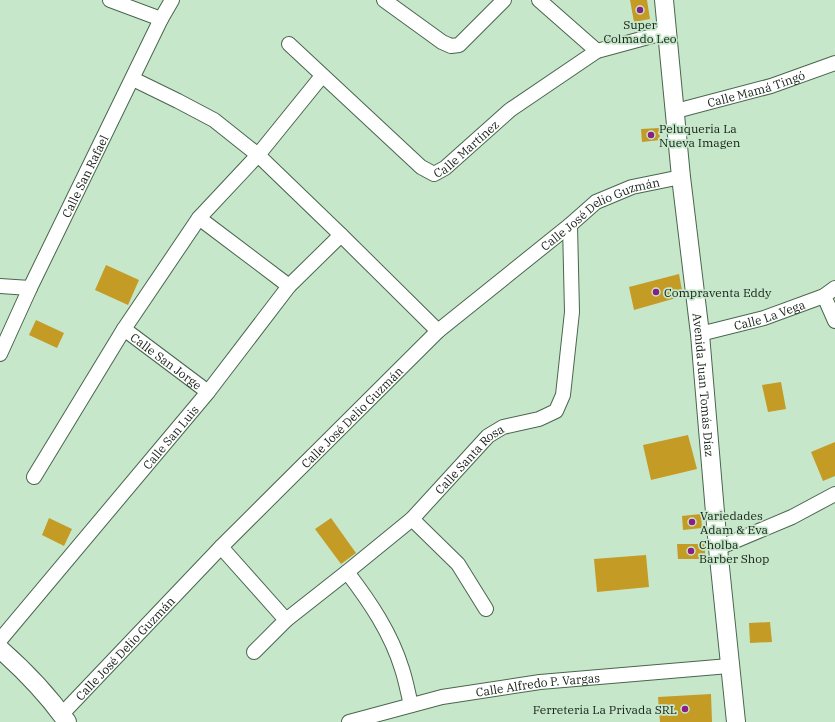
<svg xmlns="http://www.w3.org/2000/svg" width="835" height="722" font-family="'IBM Plex Serif',serif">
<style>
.building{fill:#c49b24}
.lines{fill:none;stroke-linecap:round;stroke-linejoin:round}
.minor-casing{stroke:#49664d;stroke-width:16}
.tertiary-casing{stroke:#49664d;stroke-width:20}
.minor{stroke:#fff;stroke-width:14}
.tertiary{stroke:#fff;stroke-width:18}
.poi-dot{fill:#871f86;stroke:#c7e7cb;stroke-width:1.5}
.labels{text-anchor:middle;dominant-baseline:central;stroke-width:3.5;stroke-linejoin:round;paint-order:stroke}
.poi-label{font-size:12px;fill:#142016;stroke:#c7e7cb;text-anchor:start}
.street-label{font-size:12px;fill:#142016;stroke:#c7e7cb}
</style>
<rect width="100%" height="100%" fill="#c7e7cb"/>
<path class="building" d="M 630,0 L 647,0 L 650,19 L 634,22 Z
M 659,128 L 660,140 L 642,142 L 641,129 Z
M 106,265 L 139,280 L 128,305 L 95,290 Z
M 679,274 L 683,296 L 634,310 L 629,287 Z
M 36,320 L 64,333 L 57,348 L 29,335 Z
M 781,382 L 786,409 L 768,412 L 762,385 Z
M 688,435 L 697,469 L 651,480 L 643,445 Z
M 835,442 L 835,476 L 823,481 L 811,452 Z
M 701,514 L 702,528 L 683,530 L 682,516 Z
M 49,518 L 72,529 L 64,546 L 42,535 Z
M 331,518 L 356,553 L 341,564 L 315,529 Z
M 677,544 L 705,544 L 705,559 L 678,559 Z
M 646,555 L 649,587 L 597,592 L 594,559 Z
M 770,622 L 772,642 L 750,643 L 749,623 Z
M 711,694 L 712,722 L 660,722 L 658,697 Z"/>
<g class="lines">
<g class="minor-casing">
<g id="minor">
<path d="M 110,0 L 161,19"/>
<path d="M 384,0 L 442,42 L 451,46 L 459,45 L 504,0"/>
<path d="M 539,0 L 597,51"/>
<path id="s1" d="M 289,44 L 421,167 L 434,174 L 445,168 L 510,110 L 597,51 L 667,32"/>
<path d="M 133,79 L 178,101 L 214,120 L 258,155 L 341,235 L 438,331"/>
<path id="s2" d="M 676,111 L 771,86 L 835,63"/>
<path d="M 199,218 L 289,286"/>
<path d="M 0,286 L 30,288"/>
<path d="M 824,296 L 835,321"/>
<path id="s3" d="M 124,329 L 208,392"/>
<path id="s4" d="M 700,334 L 764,318 L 824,296 L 835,288"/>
<path id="s5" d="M 0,354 L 30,288 L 161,19 L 172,0"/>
<path d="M 34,477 L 124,329 L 199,218 L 258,155 L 322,76"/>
<path d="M 412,519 L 458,564 L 486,609"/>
<path d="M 221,547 L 286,620"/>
<path d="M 718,548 L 792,517 L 835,494"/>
<path d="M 347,572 C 370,602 391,633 402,669 C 406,681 408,693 411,705"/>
<path id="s6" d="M 0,640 L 208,392 L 289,286 L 341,235"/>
<path id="s7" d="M 254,652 L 286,620 L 347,572 L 412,519 L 488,436 L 503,427 L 539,419 L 556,411 L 563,395 L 572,312 L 570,225"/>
<path id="s8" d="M 62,714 L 221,547 L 438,331 L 570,225 L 596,202 L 632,187 L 681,177"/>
<path id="s9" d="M 349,722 L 442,697 L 540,682 L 729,666"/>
</g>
</g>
<g class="tertiary-casing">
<g id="tertiary">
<path id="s10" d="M 664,0 L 681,177 L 700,334 L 718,548 L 736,722"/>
<path d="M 0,649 C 25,671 48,695 67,722"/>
</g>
</g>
<use href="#minor" class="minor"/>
<use href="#tertiary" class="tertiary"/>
</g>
<g class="poi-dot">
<circle cx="640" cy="10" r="4"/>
<circle cx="651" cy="135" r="4"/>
<circle cx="656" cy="292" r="4"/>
<circle cx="692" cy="522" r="4"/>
<circle cx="691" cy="551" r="4"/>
<circle cx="685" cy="709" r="4"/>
</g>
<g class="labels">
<g class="poi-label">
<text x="640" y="24" text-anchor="middle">Super<tspan x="640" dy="14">Colmado Leo</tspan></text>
<text x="659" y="128">Peluqueria La<tspan x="659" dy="14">Nueva Imagen</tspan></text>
<text x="664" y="292">Compraventa Eddy</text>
<text x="700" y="515">Variedades<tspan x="700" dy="14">Adam &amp; Eva</tspan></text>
<text x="699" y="544">Cholba<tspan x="699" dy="14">Barber Shop</tspan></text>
<text x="677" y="709" text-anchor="end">Ferreteria La Privada SRL</text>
</g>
<g class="street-label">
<text stroke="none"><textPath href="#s2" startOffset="83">Calle Mamá Tingó</textPath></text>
<text stroke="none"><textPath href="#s1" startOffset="236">Calle Martínez</textPath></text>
<text stroke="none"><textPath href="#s5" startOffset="197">Calle San Rafael</textPath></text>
<text stroke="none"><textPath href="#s8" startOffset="739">Calle José Delio Guzmán</textPath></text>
<text stroke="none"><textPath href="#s4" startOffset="72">Calle La Vega</textPath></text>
<text stroke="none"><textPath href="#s3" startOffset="53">Calle San Jorge</textPath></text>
<text stroke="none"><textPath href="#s10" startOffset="387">Avenida Juan Tomás Díaz</textPath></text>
<text stroke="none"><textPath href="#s8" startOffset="415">Calle José Delio Guzmán</textPath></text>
<text stroke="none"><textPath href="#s6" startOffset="265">Calle San Luis</textPath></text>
<text stroke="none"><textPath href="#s7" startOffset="290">Calle Santa Rosa</textPath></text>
<text stroke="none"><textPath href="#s8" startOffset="91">Calle José Delio Guzmán</textPath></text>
<text stroke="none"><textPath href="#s9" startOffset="193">Calle Alfredo P. Vargas</textPath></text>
</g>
</g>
</svg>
